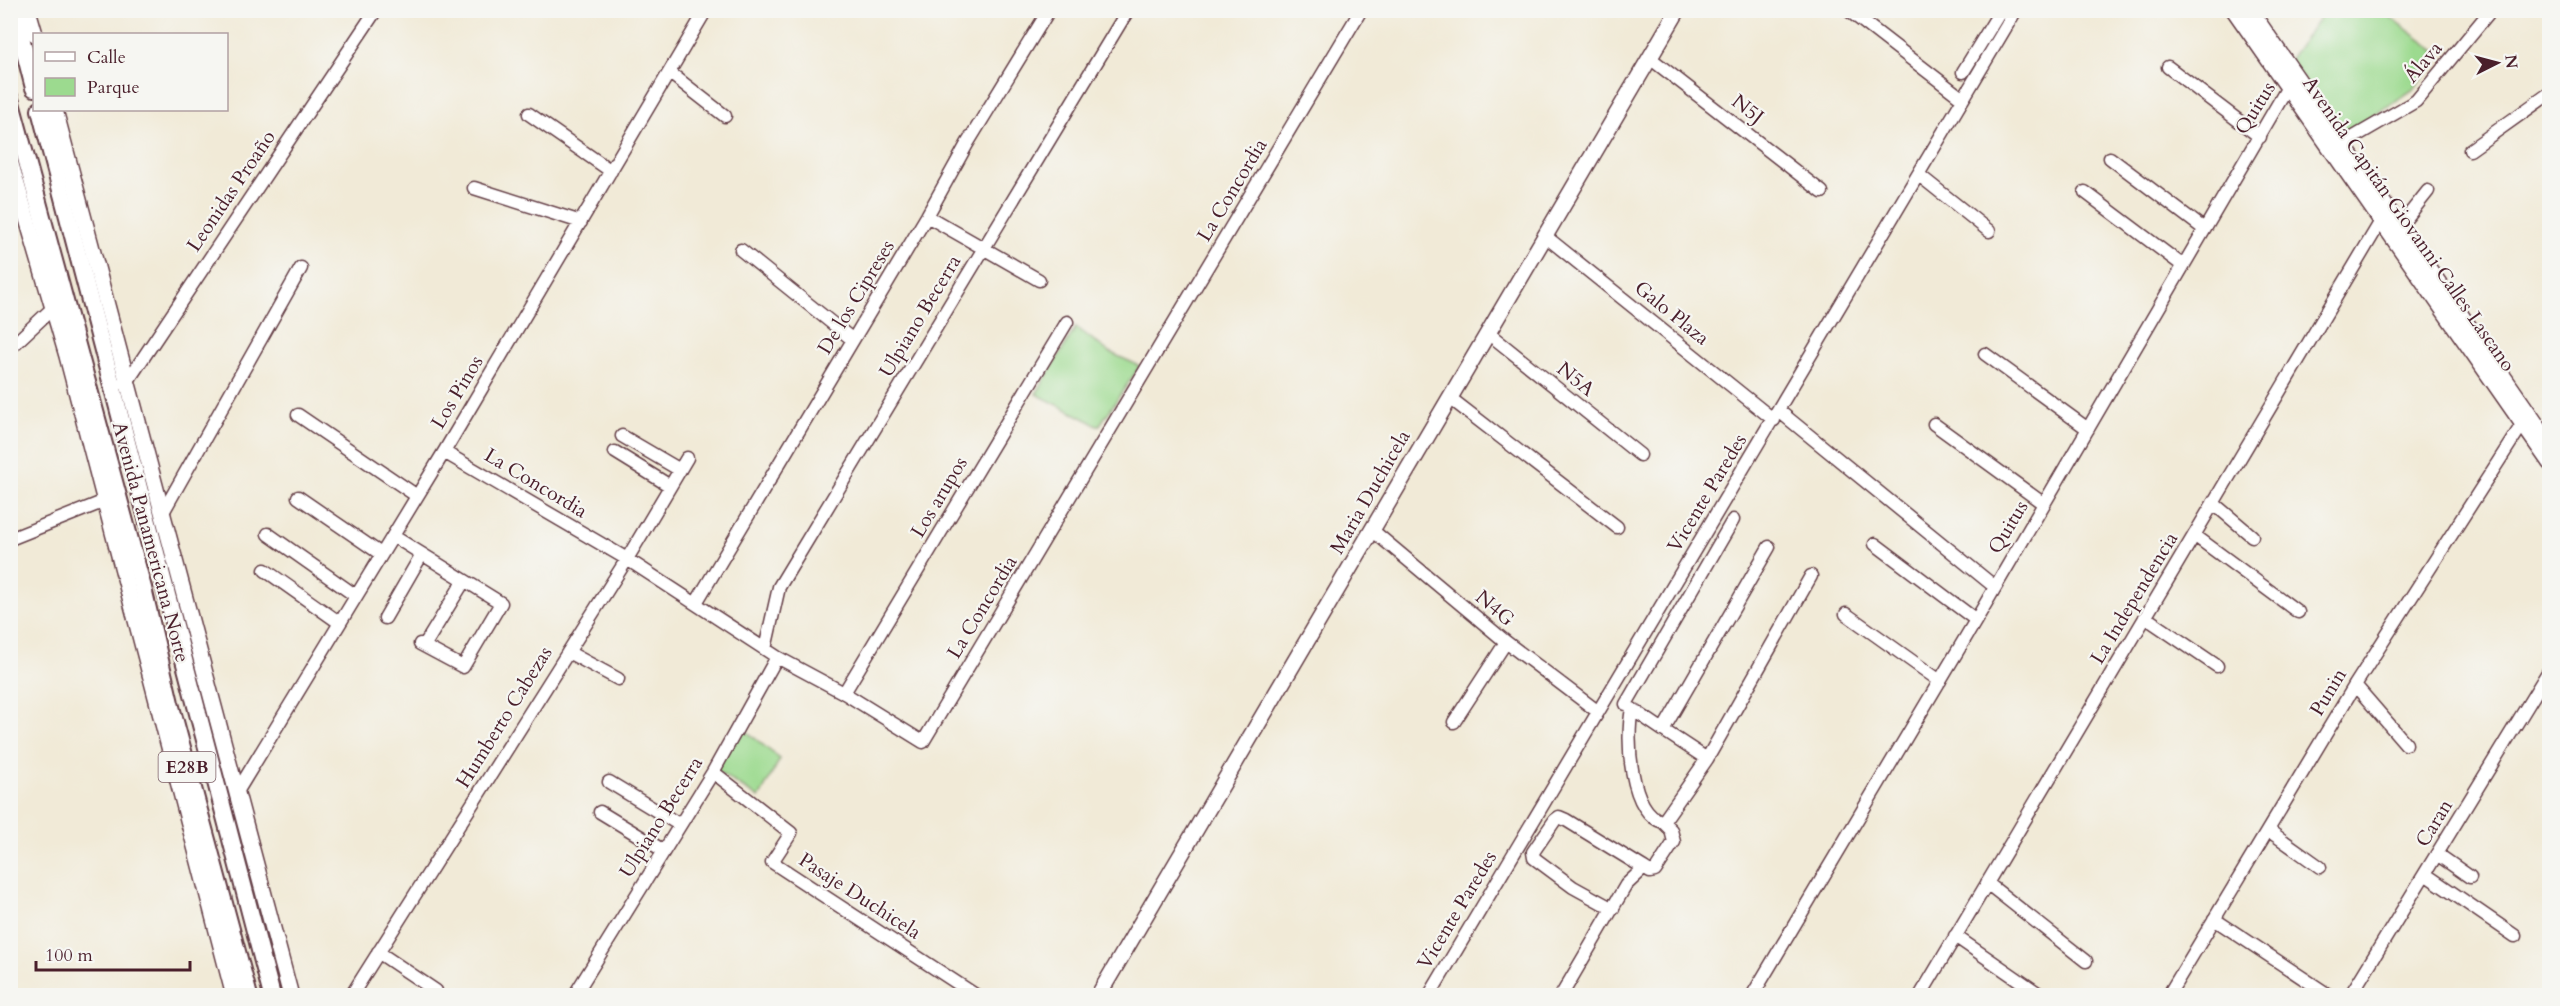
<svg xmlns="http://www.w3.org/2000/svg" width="2560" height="1006" font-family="Cardo,serif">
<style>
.green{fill:#9cda8f;stroke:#737c5d;stroke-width:1.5}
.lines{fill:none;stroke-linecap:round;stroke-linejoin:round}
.minor-casing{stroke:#633d45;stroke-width:15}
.major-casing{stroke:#633d45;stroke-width:18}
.highway-casing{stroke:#633d45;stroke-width:20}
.minor{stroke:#fff;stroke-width:12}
.major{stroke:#fff;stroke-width:15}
.highway{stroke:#fff;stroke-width:16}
.labels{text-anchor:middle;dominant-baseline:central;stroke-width:4.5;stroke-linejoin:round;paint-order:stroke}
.shield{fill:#f6f6f2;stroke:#7e6067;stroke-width:1.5}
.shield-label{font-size:18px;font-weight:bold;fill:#4a1f2b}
.street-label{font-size:20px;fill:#4a1f2b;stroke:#f6f6f2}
</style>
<rect width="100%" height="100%" fill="#f6f6f2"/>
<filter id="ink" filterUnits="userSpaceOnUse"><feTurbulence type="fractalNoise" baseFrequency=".0167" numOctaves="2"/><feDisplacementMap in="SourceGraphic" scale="12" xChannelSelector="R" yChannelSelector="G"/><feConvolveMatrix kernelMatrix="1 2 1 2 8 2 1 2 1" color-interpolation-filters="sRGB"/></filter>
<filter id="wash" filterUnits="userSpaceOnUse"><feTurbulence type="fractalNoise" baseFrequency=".008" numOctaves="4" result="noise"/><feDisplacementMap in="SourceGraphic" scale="24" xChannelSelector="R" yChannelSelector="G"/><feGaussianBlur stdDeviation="1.35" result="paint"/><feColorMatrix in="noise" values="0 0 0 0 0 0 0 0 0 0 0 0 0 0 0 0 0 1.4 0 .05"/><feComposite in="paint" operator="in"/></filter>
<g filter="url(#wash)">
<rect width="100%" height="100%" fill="#f1ead7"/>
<path class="green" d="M 2325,10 L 2382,11 L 2441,55 L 2414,89 L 2343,136 L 2289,60 Z
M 1076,327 L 1109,352 L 1140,366 L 1099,426 L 1036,394 Z
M 740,726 L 780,759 L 759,798 L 715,770 Z"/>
</g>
<g filter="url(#ink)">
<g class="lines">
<g class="minor-casing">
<path id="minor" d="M 1848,10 L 1963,99
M 1650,58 L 1822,192
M 2168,67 L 2260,137
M 1963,72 L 2001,10
M 670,73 L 725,116
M 529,114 L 611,171
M 2342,144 L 2416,101 L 2491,10
M 2470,150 L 2550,93
M 2110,158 L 2204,229
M 1919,175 L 1989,231
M 474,188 L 581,222
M 2085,192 L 2182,265
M 927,216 L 1039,280
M 2400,226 L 2428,191
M 1545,236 L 1774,420
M 741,250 L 853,340
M 1488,333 L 1640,455
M 10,348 L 54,307
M 1985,354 L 2088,429
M 122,383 L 127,382 L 376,10
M 1450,398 L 1617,527
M 1779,411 L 1995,587
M 298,415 L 417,496
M 1934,424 L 2044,504
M 622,436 L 680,470
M 444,452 L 627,559 L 777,657 L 844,693 L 923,742 L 1361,10
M 615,452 L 670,486
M 298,497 L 381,554
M 2213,503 L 2252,536
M 162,514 L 301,268
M 1372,530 L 1506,642 L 1597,711
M 268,534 L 356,596
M 2194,535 L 2298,612
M 393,536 L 501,603 L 463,667 L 420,644
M 10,539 L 105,501
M 1875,544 L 1976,620
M 265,570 L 340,623
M 696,603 L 927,216 L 967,144 L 1049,10
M 1846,614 L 1940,681
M 2145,617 L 2217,666
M 385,618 L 422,554
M 424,646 L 464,581
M 765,649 L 779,587 L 1128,10
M 568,652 L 618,679
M 2355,685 L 2406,744
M 844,693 L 1067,322
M 1626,704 L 1733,520
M 1454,722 L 1506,642
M 1707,759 L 1811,576
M 713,772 L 791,833 L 772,862 L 977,996
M 609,782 L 680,825
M 237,792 L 444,452 L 706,10
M 600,812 L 664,851
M 1663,822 C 1629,812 1626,738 1632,709 L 1663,730
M 2268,830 L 2320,867
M 2437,854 L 2470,877
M 2425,874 L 2515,936
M 1987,883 L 2086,961
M 1613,909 L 1573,887 L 1534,858 L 1533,852 L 1555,820 L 1559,817 L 1566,820 L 1644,868
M 2214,919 L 2330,996
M 1955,936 L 2042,996
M 378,952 L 436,991
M 351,996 L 627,559 L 687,458
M 574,996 L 713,772 L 777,657
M 1429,996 L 2016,10
M 1561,996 L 1626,885 L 1644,868 L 1650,872 L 1655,871 L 1674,842 L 1671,830 L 1663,822 L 1707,759 L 1663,730 L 1769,547
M 1752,996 L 1976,620 L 2285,92 L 2293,84
M 1920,996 L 2381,221
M 2168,996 L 2355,685 L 2527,417
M 2350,996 L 2550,669"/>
</g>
<g class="major-casing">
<path id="major" d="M 28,10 L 35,34
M 2234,10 L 2550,463
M 2250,10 L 2550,444
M 55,110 L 291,996
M 10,161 L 67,356 L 234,996
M 1098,996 L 1678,10"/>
</g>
<g class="highway-casing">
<path id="highway" d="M 14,10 L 34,88
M 10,99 L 143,588 L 170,703 L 249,996
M 40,110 L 272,996"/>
</g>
<use href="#minor" class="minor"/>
<use href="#major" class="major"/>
<use href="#highway" class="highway"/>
</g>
</g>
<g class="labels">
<rect class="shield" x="158.5" y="752" width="57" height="30" rx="4.5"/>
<g class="shield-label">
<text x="187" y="767">E28B</text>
</g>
<g class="street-label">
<text transform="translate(2423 62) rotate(-50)">Álava</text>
<text transform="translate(2255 108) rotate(-58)">Quitus</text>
<text transform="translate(1748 109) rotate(38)">N5J</text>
<text transform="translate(1232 190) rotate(-59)">La Concordia</text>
<text transform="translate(231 191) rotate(-56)">Leonidas Proaño</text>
<text transform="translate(2409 224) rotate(55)">Avenida Capitán Giovanni Calles Lascano</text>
<text transform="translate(856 297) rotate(-59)">De los Cipreses</text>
<text transform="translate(1672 313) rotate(39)">Galo Plaza</text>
<text transform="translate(920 316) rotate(-59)">Ulpiano Becerra</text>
<text transform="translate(1576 379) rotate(39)">N5A</text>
<text transform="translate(457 392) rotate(-59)">Los Pinos</text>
<text transform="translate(536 483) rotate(31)">La Concordia</text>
<text transform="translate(1370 492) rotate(-60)">Maria Duchicela</text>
<text transform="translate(1707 493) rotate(-59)">Vicente Paredes</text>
<text transform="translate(939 497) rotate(-59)">Los arupos</text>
<text transform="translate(2008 527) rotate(-59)">Quitus</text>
<text transform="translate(151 542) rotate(75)">Avenida Panamericana Norte</text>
<text transform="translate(2134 598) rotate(-59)">La Independencia</text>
<text transform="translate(982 607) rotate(-59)">La Concordia</text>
<text transform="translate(1495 608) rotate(40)">N4G</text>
<text transform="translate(2328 692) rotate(-59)">Punin</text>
<text transform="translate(504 717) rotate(-58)">Humberto Cabezas</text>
<text transform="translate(661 817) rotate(-58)">Ulpiano Becerra</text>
<text transform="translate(2434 823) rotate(-59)">Caran</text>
<text transform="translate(860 896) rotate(33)">Pasaje Duchicela</text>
<text transform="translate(1457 910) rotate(-59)">Vicente Paredes</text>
</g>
</g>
<rect width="2560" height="1006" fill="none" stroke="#f6f6f2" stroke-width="36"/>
<rect x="33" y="33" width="195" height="78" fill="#f6f6f2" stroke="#b1a0a2" stroke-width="1.5"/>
<rect x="45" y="52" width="30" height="9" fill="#ffffff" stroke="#b1a0a2" stroke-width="1.5"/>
<text x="87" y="63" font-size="18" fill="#4a1f2b">Calle</text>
<rect x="45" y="78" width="30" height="18" fill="#9cda8f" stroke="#b1a0a2" stroke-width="1.5"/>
<text x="87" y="93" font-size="18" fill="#4a1f2b">Parque</text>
<g transform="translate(2497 63) rotate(84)" stroke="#f6f6f2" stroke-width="4.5" paint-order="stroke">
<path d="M0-4.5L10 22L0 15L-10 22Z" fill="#4a1f2b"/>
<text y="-9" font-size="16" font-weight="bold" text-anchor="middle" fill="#4a1f2b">N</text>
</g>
<path d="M36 961v9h154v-9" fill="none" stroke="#4a1f2b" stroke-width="3"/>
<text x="45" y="961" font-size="18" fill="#4a1f2b" stroke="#f6f6f2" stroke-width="4.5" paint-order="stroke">100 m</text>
</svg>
